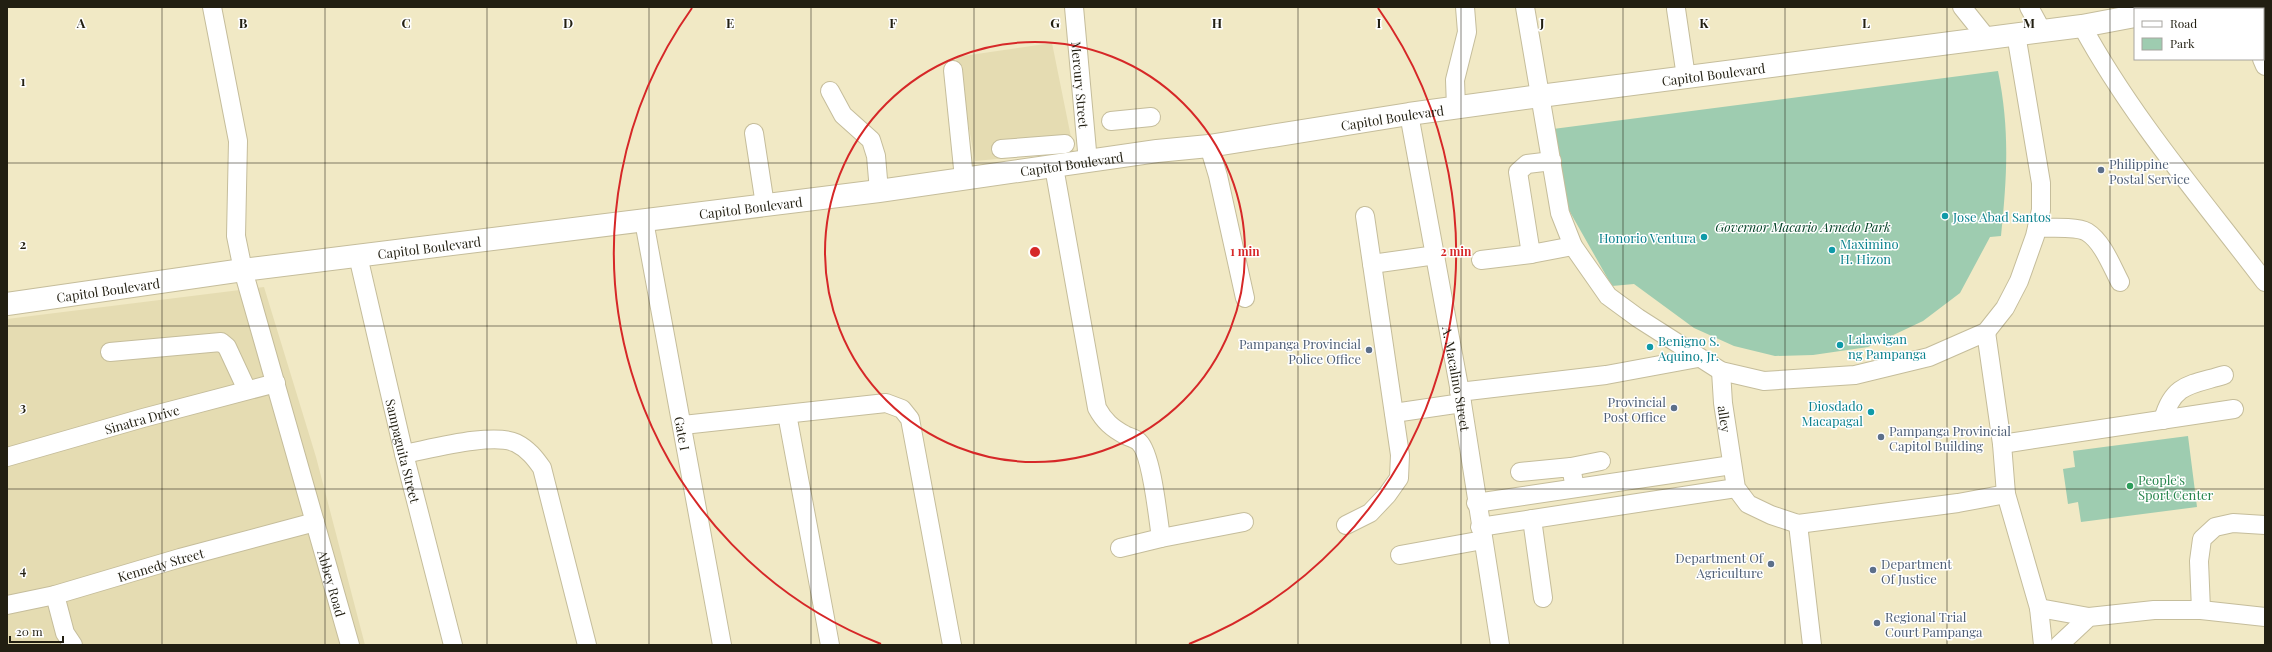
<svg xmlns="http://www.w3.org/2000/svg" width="2272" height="652" font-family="'Playfair Display',serif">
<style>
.built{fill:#e5dcb2}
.green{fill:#9eccb0}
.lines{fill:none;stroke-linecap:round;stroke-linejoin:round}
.minor-casing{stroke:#c5bd9b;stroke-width:20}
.major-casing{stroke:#c5bd9b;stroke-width:24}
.minor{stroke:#fff;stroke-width:18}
.major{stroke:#fff;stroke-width:22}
.grid{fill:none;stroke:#221f12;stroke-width:1;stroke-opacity:0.55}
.ring{fill:none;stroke:#d62828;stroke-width:2}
.service-dot{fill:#5c6f8a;stroke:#fff;stroke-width:1.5}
.culture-dot{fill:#0f9aa8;stroke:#fff;stroke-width:1.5}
.leisure-dot{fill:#2e9e5b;stroke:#fff;stroke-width:1.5}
.labels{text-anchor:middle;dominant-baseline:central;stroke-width:3;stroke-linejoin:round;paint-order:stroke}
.street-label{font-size:13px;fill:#221f12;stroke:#fff}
.service-label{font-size:13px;fill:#4e5e75;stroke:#fff;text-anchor:start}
.culture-label{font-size:13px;fill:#0d838f;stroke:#fff;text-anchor:start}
.park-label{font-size:13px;font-style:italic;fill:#044227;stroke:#fff}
.leisure-label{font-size:13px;fill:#27864d;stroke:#fff;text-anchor:start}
.grid-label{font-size:13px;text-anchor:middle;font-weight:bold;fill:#221f12;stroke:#fff;stroke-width:3;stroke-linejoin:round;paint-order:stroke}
.centre{fill:#d62828;stroke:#fff;stroke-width:2}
.ring-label{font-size:12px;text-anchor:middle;font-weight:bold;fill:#d62828;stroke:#fff;stroke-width:3;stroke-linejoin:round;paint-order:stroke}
</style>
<rect width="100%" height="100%" fill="#f1e9c5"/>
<path class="built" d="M 1052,43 L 1074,152 L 975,161 L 956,57 Z
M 264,287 L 316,457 L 365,645 L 7,645 L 7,319 Z"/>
<path class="green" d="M 1998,71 C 2010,130 2007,176 2001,236 L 1990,237 L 1960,293 L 1923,321 L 1868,347 L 1813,355 L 1775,356 L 1734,346 L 1694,328 L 1634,284 L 1612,286 L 1566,205 L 1553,129 Z
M 2188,436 L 2197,507 L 2081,522 L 2078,502 L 2068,504 L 2063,469 L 2075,467 L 2073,451 Z"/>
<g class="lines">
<g class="minor-casing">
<g id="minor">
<path id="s1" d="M 212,7 L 238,141 L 236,236 L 243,270 L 350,645"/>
<path id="s2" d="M 1074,7 L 1088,162"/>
<path d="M 1525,7 L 1560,213 L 1573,246 L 1608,296 L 1638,318 L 1721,371 L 1764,381 L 1855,375 L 1929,357 L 1986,332 L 2005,308 L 2019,281 L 2035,236 L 2041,210 L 2041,183 L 2016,34"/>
<path d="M 1962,7 L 1986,37"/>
<path d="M 2029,7 L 2042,31"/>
<path d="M 2248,7 L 2248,9"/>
<path d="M 1676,9 L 1686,77"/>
<path d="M 2082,26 C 2132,118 2202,199 2265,282"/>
<path d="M 2262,59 L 2265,66"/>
<path d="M 953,70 L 964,178"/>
<path d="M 830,91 L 843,115 L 871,140 L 876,156 L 879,191"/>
<path d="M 1456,107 L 1455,80 L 1467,32 L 1465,7"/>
<path id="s3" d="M 1409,114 L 1462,403 L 1500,645"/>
<path d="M 1111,121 L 1151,117"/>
<path d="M 754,133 L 765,205"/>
<path d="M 1209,146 L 1218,176 L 1245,298"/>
<path d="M 1001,149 L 1065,144"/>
<path d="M 1552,161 L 1527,164 L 1518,172 L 1531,254 L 1573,246"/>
<path d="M 1054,167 L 1097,408 C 1104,421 1112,428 1125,435 C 1129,437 1136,439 1139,442 C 1152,454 1158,519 1161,538 L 1120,548"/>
<path id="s4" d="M 644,221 L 722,645"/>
<path d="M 2037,228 C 2049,228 2077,226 2087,232 C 2103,242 2112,267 2120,282"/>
<path id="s5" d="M 358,256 L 404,454 L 453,645"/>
<path d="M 1481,260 L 1531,254"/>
<path d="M 1372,264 L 1436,255"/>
<path d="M 1986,332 L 2002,444 L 2006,494 L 2039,608 L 2043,645"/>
<path d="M 110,352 L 221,342 L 227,347 L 247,390"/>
<path id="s6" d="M 1721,371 L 1723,403 L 1736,488 L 1748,504 L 1771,515 L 1798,524 L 1958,503 L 2006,494"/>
<path d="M 1459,392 L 1606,375 L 1698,358"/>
<path d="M 1394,413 L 1462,403"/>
<path d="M 787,414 L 830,645"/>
<path d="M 2163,420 C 2173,383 2191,385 2224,375"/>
<path d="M 683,425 L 886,403 L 902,409 L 910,419 L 952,645"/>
<path d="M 2002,444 L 2234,409"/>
<path d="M 404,454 C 431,449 493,432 516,443 C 528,449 535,458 542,468 L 587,645"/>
<path id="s7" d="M 7,457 L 143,418 L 276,383"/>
<path d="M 1571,467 L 1601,461"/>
<path d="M 1520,472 L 1571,467 L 1575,488"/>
<path d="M 1476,503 L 1732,465"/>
<path d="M 1532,519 L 1543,598"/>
<path d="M 1798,524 L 1812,645"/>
<path d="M 1346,525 L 1370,513 L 1387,495 L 1399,478 L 1400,455 L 1365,216"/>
<path d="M 1480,527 L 1736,488"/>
<path d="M 1161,538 L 1244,522"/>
<path d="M 1400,555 L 1483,540"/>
<path d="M 55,595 L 65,633 L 73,645"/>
<path id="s8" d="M 7,605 L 55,595 L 180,558 L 315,522"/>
<path d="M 2039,608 L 2089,617"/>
<path d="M 2201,610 L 2199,561 L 2202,539 L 2215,527 L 2233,523 L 2265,525"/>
<path d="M 2059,645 L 2089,617 L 2154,610 L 2201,610 L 2265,617"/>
</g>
</g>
<g class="major-casing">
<g id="major">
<path d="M 2193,9 L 2211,7"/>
<path id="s9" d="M 7,304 L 243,270 L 879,191 L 1157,151 L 1209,146 L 1409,114 L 1540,96 L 2082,26 L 2135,16"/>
</g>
</g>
<use href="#minor" class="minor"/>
<use href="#major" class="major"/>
</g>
<path class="grid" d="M 162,7 L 162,645M 325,7 L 325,645M 487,7 L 487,645M 649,7 L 649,645M 811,7 L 811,645M 974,7 L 974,645M 1136,7 L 1136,645M 1298,7 L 1298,645M 1461,7 L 1461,645M 1623,7 L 1623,645M 1785,7 L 1785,645M 1947,7 L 1947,645M 2110,7 L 2110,645M 7,163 L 2265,163M 7,326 L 2265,326M 7,489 L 2265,489"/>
<g class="ring">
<circle cx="1035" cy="252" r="210"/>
<path d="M881 644A421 421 0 0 1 692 8M1378 8A421 421 0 0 1 1189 644"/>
</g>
<g class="service-dot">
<circle cx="2101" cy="170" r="4"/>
<circle cx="1369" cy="350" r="4"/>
<circle cx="1674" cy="408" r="4"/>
<circle cx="1881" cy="437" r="4"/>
<circle cx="1771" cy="564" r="4"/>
<circle cx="1873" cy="570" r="4"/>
<circle cx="1877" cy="623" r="4"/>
</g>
<g class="culture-dot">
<circle cx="1945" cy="216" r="4"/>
<circle cx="1704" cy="237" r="4"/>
<circle cx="1832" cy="250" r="4"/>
<circle cx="1840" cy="345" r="4"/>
<circle cx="1650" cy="347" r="4"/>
<circle cx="1871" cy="412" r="4"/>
</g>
<circle class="leisure-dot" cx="2130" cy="486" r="4"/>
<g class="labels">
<g class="street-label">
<text stroke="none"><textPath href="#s9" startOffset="1722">Capitol Boulevard</textPath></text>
<text stroke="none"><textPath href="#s2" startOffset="78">Mercury Street</textPath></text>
<text stroke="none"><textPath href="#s9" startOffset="1398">Capitol Boulevard</textPath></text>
<text stroke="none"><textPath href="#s9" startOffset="1074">Capitol Boulevard</textPath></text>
<text stroke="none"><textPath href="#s9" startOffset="750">Capitol Boulevard</textPath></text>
<text stroke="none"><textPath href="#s9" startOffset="426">Capitol Boulevard</textPath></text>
<text stroke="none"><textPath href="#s9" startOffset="102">Capitol Boulevard</textPath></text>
<text stroke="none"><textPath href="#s3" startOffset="269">A. Macalino Street</textPath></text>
<text stroke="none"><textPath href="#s6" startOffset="48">alley</textPath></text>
<text stroke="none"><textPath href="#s7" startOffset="140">Sinatra Drive</textPath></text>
<text stroke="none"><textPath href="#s4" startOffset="216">Gate I</textPath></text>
<text stroke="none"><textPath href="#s5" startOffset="200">Sampaguita Street</textPath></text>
<text stroke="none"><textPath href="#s8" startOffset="159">Kennedy Street</textPath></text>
<text stroke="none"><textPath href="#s1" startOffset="592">Abbey Road</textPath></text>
</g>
<g class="service-label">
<text x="2109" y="163">Philippine<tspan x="2109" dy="15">Postal Service</tspan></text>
<text x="1361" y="343" text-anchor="end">Pampanga Provincial<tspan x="1361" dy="15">Police Office</tspan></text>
<text x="1666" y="401" text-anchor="end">Provincial<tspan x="1666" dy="15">Post Office</tspan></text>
<text x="1889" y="430">Pampanga Provincial<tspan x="1889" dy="15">Capitol Building</tspan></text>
<text x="1763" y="557" text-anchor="end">Department Of<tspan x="1763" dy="15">Agriculture</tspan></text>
<text x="1881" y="563">Department<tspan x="1881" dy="15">Of Justice</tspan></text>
<text x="1885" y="616">Regional Trial<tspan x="1885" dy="15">Court Pampanga</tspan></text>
</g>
<g class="culture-label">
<text x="1953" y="216">Jose Abad Santos</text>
<text x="1696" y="237" text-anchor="end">Honorio Ventura</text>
<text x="1840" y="243">Maximino<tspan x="1840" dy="15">H. Hizon</tspan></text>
<text x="1848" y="338">Lalawigan<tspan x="1848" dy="15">ng Pampanga</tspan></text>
<text x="1658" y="340">Benigno S.<tspan x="1658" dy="15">Aquino, Jr.</tspan></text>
<text x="1863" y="405" text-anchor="end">Diosdado<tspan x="1863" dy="15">Macapagal</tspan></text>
</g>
<g class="park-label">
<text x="1803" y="226">Governor Macario Arnedo Park</text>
</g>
<g class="leisure-label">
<text x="2138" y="479">People's<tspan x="2138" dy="15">Sport Center</tspan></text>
</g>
</g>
<g class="grid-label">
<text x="81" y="28">A</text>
<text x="243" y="28">B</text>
<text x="406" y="28">C</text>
<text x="568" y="28">D</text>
<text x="730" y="28">E</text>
<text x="893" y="28">F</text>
<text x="1055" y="28">G</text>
<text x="1217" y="28">H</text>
<text x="1379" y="28">I</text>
<text x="1542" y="28">J</text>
<text x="1704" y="28">K</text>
<text x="1866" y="28">L</text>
<text x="2029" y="28">M</text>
<text x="23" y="86">1</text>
<text x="23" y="249">2</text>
<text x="23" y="412">3</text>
<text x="23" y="575">4</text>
</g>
<circle cx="1035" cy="252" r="6" class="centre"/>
<g class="ring-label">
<text x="1245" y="256">1 min</text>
<text x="1456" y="256">2 min</text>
</g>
<rect width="2272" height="652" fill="none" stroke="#221f12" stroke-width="16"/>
<rect x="2134" y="8" width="130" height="52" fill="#ffffff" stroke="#a7a5a0"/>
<rect x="2142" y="21" width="20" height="6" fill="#ffffff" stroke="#a7a5a0"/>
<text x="2170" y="28" font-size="12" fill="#221f12">Road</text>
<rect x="2142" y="38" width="20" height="12" fill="#9eccb0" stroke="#a7a5a0"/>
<text x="2170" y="48" font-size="12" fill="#221f12">Park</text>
<path d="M10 636v6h53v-6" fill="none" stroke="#221f12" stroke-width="2"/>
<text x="16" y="636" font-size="12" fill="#221f12" stroke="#ffffff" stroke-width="3" paint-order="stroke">20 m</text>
</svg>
